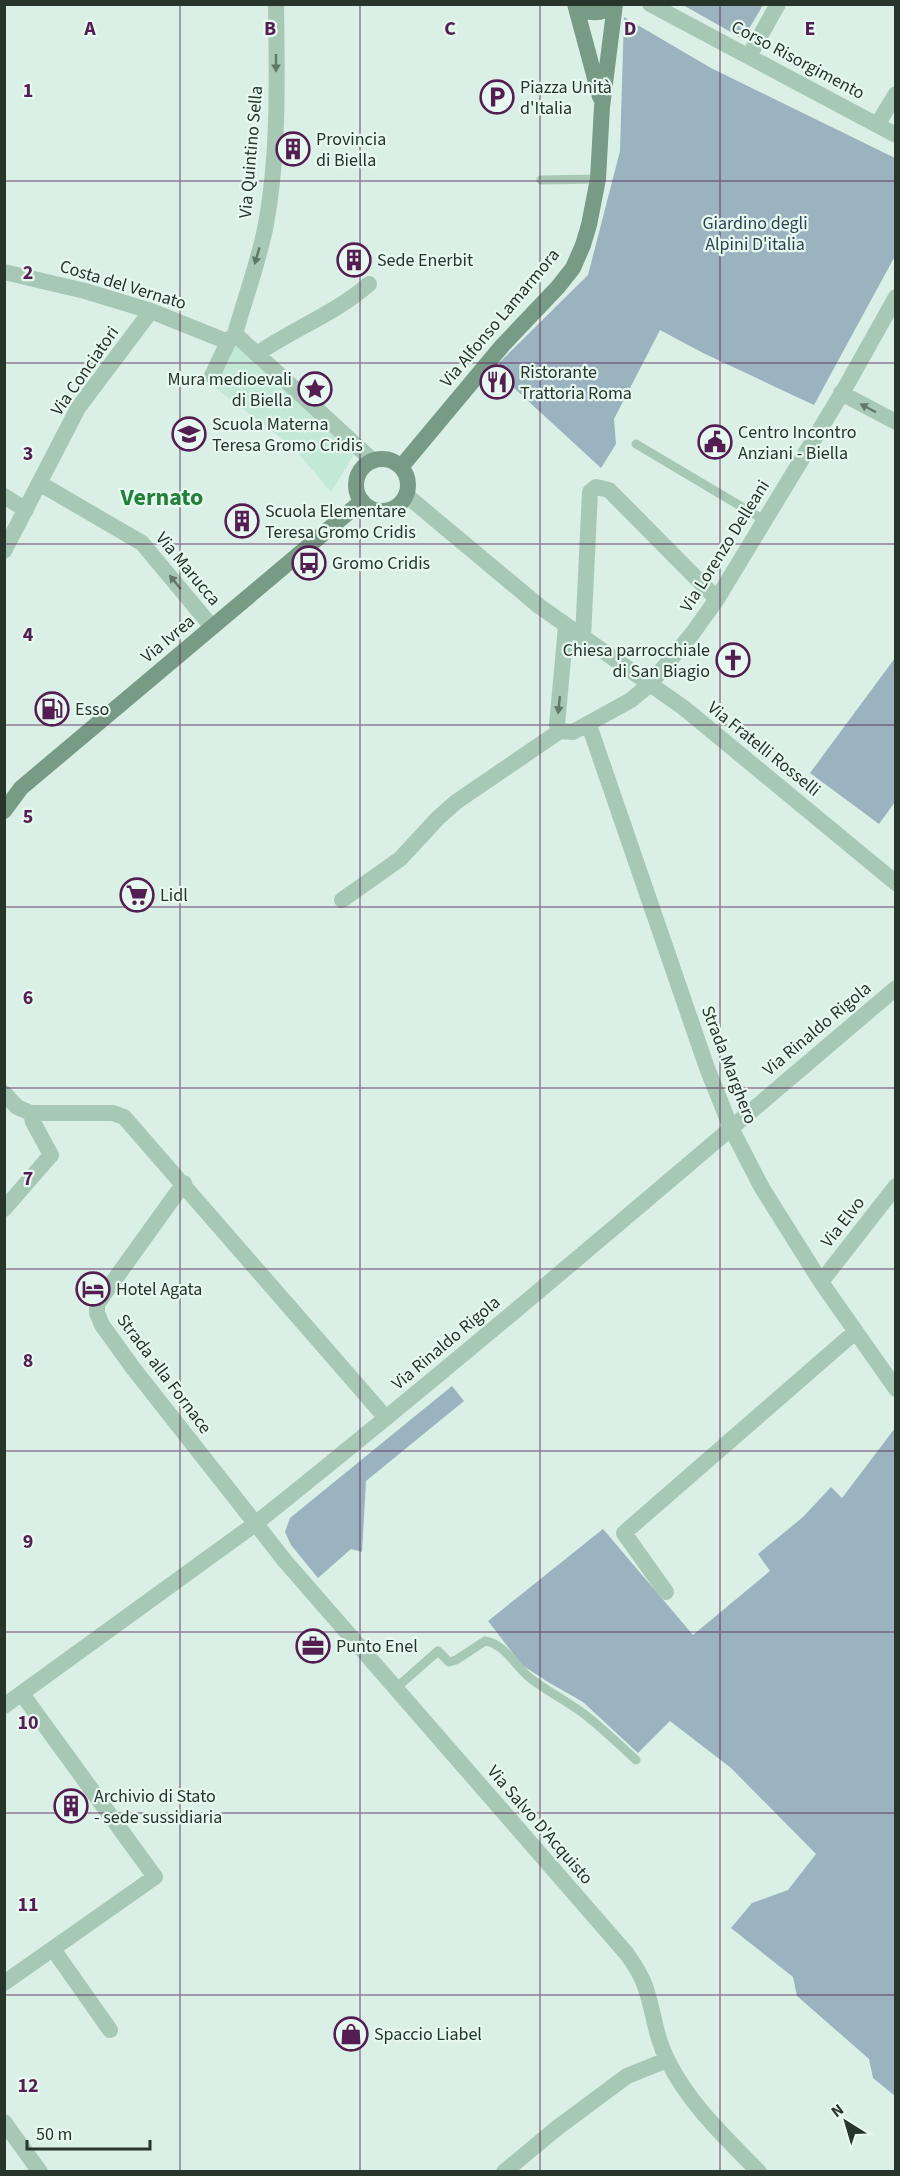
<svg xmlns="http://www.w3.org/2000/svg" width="900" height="2176" font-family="'Source Sans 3',sans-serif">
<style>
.green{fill:#9bb3bf}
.plaza{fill:#c2e8d6}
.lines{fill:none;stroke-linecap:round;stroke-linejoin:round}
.service{stroke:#a7c8b5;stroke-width:9}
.minor{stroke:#a7c8b5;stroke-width:16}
.tertiary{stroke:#a7c8b5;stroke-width:16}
.secondary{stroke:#789b85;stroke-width:16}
.oneway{fill:#617769}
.grid{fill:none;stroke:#541e52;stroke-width:1.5;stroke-opacity:0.55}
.labels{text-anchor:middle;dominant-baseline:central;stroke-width:4.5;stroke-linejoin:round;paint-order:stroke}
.street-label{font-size:18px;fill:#27352b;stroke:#e6f8f0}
.poi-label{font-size:18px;fill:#27352b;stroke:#e6f8f0;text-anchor:start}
.park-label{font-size:18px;fill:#2c4452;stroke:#e6f8f0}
.district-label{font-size:24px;font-weight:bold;fill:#238038;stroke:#e6f8f0}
.grid-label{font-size:20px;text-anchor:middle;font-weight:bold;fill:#541e52;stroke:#e6f8f0;stroke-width:4.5;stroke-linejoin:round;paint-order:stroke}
</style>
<rect width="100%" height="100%" fill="#daf0e6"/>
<path class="green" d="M 683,5 L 763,5 L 743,39 Z
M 624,17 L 711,68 L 895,158 L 895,256 L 814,405 L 703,353 L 660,330 L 614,419 L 616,444 L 601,468 L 503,378 L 499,363 L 588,275 L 620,151 Z
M 895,658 L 895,802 L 879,824 L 810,773 Z
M 452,1386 L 464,1401 L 366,1481 L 362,1552 L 351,1549 L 318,1578 L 291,1545 L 285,1532 L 290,1518 Z
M 895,1428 L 895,2096 L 873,2078 L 869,2059 L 797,1996 L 793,1977 L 731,1928 L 752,1903 L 788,1890 L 816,1854 L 731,1768 L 670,1721 L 638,1753 L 583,1702 L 548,1682 L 522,1665 L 488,1621 L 603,1529 L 693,1635 L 770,1571 L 758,1554 L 803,1517 L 831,1487 L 842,1498 Z"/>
<path class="plaza" d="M 235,342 L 354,454 L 331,492 L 293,447 L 212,385 Z"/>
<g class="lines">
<path class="service" d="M 541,180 L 598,179
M 636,444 L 764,520
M 396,1688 L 438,1651 L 449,1662 L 456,1660 L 485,1641 C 505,1644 515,1666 530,1678 C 548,1692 569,1702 588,1717 C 604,1730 620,1745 636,1760"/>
<path class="minor" d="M 650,4 L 896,135
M 749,56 L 778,4
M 877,125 L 896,94
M 4,272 L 85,291 L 151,311 L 228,342
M 235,334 L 373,461
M 257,354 C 293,329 336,313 369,284
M 212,376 L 228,342 L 235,334 C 245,298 259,261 266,224 C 279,152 277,77 276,4
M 841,393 L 896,422
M 39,483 L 142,543 L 212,627
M 4,496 L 26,510
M 4,551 L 78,408 L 151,311
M 566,626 L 557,725 L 560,731 L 573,732 L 631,700 L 649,685 L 692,634 L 717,599 L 845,388 L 896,297
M 583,638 L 590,492 L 596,487 L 609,490 L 717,599
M 589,725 L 707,1068 L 731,1128 L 762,1188 L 821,1282 L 896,1389
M 342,900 L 400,859 L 438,818 L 456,802 L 560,731
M 4,1093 L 17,1107 L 31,1113 L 113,1113 L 124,1117 L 386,1418
M 184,1183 L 97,1304 L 97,1313 L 102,1325 L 133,1368 L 285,1561 L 627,1954 C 634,1964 641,1974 645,1986 C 654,2011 655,2037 668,2061 C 689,2104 725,2137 759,2172
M 4,1209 L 51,1155 L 33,1122 L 31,1113
M 821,1282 L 896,1186
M 666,1592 L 624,1533 L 855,1332
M 53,1949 L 110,2030
M 4,1983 L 155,1877 L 22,1694
M 4,2122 L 40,2172
M 504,2172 L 557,2128 L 627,2076 L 667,2060"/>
<path class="tertiary" d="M 406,495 L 539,606 L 684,708 L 896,883
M 4,1706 L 255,1524 C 473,1350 684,1168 896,988"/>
<path class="secondary" d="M 575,4 L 600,97
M 576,4 C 587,15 602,15 613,4
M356 485a26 26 0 1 1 52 0a26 26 0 1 1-52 0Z
M 401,467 L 502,346 L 558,287 L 573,268 L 583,245 L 589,225 L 598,179 L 602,107 L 615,4
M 4,811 L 21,788 L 362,501"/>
</g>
<defs><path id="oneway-solid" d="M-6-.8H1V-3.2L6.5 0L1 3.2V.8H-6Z" transform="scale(1.5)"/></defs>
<g class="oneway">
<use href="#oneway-solid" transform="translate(276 63) rotate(90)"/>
<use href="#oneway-solid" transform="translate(257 256) rotate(106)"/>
<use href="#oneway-solid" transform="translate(868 408) rotate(-152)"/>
<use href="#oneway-solid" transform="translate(175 582) rotate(-129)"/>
<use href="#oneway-solid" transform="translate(559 705) rotate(96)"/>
</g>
<path class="grid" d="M 180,4 L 180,2172M 360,4 L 360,2172M 540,4 L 540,2172M 720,4 L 720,2172M 4,181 L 896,181M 4,363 L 896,363M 4,544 L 896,544M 4,725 L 896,725M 4,907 L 896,907M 4,1088 L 896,1088M 4,1269 L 896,1269M 4,1451 L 896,1451M 4,1632 L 896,1632M 4,1813 L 896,1813M 4,1995 L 896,1995"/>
<defs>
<g id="parking-ring" transform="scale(1.725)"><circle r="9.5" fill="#e6f8f0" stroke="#541e52" stroke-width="1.5"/><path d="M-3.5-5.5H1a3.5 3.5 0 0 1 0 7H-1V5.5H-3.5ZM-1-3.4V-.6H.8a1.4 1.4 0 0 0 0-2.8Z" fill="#541e52"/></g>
<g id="building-ring" transform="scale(1.725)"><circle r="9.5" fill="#e6f8f0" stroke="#541e52" stroke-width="1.5"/><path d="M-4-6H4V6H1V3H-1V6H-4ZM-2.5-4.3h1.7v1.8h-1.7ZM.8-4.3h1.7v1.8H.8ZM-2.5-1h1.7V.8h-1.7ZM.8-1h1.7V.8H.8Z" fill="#541e52"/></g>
<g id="restaurant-ring" transform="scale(1.725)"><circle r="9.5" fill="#e6f8f0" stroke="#541e52" stroke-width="1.5"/><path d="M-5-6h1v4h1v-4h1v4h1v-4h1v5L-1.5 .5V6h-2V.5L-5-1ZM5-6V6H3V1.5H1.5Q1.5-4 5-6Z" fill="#541e52"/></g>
<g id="sight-ring" transform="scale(1.725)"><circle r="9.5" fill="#e6f8f0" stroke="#541e52" stroke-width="1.5"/><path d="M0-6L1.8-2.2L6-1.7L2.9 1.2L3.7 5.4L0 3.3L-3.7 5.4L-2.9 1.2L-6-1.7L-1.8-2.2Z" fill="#541e52"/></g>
<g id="school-ring" transform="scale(1.725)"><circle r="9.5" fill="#e6f8f0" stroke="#541e52" stroke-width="1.5"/><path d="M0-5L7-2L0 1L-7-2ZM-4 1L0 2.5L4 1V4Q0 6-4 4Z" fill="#541e52"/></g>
<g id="civic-ring" transform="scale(1.725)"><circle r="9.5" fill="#e6f8f0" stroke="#541e52" stroke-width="1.5"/><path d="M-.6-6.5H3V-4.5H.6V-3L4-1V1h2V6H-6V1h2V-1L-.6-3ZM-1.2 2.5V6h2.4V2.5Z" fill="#541e52"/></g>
<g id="bus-ring" transform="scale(1.725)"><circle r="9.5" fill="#e6f8f0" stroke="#541e52" stroke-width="1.5"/><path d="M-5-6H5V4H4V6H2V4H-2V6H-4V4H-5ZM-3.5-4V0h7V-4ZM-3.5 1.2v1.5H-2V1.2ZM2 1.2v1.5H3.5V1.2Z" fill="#541e52"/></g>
<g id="church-ring" transform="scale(1.725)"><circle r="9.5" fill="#e6f8f0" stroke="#541e52" stroke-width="1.5"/><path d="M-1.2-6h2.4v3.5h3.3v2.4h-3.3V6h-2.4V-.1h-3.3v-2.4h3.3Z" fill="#541e52"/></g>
<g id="fuel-ring" transform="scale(1.725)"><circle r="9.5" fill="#e6f8f0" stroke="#541e52" stroke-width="1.5"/><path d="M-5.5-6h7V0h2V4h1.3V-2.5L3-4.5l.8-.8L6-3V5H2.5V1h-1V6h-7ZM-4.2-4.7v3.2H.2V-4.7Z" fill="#541e52"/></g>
<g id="supermarket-ring" transform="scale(1.725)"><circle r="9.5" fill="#e6f8f0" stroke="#541e52" stroke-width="1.5"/><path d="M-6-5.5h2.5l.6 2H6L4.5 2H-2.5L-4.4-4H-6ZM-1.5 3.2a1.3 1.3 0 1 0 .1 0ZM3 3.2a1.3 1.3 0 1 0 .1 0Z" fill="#541e52"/></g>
<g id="hotel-ring" transform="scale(1.725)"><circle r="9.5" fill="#e6f8f0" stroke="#541e52" stroke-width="1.5"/><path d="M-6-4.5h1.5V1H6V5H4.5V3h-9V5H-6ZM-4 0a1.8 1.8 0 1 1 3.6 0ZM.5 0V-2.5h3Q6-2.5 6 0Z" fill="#541e52"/></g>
<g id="office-ring" transform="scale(1.725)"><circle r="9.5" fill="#e6f8f0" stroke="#541e52" stroke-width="1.5"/><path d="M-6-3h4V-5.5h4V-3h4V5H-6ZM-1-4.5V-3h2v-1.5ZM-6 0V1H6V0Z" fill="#541e52"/></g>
<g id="shop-ring" transform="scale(1.725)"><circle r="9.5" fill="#e6f8f0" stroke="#541e52" stroke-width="1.5"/><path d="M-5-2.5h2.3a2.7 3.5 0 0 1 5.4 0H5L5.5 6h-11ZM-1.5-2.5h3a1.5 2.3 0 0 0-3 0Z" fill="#541e52"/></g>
</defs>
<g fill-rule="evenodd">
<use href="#parking-ring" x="497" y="97"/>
<use href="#building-ring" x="293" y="149"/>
<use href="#building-ring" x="354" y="260"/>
<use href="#restaurant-ring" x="497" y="382"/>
<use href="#sight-ring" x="315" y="389"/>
<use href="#school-ring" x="189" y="434"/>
<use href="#civic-ring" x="715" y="442"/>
<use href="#building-ring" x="242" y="521"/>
<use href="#bus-ring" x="309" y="563"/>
<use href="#church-ring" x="733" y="660"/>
<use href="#fuel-ring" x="52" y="709"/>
<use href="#supermarket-ring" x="137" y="895"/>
<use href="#hotel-ring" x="93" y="1289"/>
<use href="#office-ring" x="313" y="1646"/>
<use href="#building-ring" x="71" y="1806"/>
<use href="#shop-ring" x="351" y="2034"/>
</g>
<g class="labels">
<g class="street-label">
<text transform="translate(798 60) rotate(28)">Corso Risorgimento</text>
<text transform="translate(251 152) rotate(-85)">Via Quintino Sella</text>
<text transform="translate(123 285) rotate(17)">Costa del Vernato</text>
<text transform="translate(500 318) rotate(-50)">Via Alfonso Lamarmora</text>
<text transform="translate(85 371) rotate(-55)">Via Conciatori</text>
<text transform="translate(725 546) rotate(-58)">Via Lorenzo Delleani</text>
<text transform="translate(188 569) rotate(50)">Via Marucca</text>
<text transform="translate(168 639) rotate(-40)">Via Ivrea</text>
<text transform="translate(764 749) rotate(39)">Via Fratelli Rosselli</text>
<text transform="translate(817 1029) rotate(-40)">Via Rinaldo Rigola</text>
<text transform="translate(729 1065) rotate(69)">Strada Marghero</text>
<text transform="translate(843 1222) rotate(-52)">Via Elvo</text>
<text transform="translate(446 1343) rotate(-40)">Via Rinaldo Rigola</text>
<text transform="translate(164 1374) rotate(53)">Strada alla Fornace</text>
<text transform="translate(540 1825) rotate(49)">Via Salvo D'Acquisto</text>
</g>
<g class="poi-label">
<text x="520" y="87">Piazza Unità<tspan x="520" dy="21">d'Italia</tspan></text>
<text x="316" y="139">Provincia<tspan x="316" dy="21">di Biella</tspan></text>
<text x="377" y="260">Sede Enerbit</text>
<text x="520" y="372">Ristorante<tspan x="520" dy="21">Trattoria Roma</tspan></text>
<text x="292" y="379" text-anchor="end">Mura medioevali<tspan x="292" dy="21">di Biella</tspan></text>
<text x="212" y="424">Scuola Materna<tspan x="212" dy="21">Teresa Gromo Cridis</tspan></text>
<text x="738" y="432">Centro Incontro<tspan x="738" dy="21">Anziani - Biella</tspan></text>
<text x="265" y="511">Scuola Elementare<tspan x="265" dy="21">Teresa Gromo Cridis</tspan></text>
<text x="332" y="563">Gromo Cridis</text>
<text x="710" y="650" text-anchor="end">Chiesa parrocchiale<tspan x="710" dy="21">di San Biagio</tspan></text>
<text x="75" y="709">Esso</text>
<text x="160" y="895">Lidl</text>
<text x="116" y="1289">Hotel Agata</text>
<text x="336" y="1646">Punto Enel</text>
<text x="94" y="1796">Archivio di Stato<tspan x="94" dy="21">- sede sussidiaria</tspan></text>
<text x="374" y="2034">Spaccio Liabel</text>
</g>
<g class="park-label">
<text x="755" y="223">Giardino degli<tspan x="755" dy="21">Alpini D'italia</tspan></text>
</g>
<g class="district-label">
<text x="162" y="497">Vernato</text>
</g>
</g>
<g class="grid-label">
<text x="90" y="35">A</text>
<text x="270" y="35">B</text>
<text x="450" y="35">C</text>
<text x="630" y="35">D</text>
<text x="810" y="35">E</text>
<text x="28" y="97">1</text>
<text x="28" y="279">2</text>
<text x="28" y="460">3</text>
<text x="28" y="641">4</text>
<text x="28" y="823">5</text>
<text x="28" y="1004">6</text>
<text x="28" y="1185">7</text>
<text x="28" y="1367">8</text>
<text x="28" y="1548">9</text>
<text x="28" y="1729">10</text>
<text x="28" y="1911">11</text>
<text x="28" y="2092">12</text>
</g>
<rect width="900" height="2176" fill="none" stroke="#27352b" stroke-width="12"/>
<g transform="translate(846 2122) rotate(323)" stroke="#e6f8f0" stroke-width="4.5" paint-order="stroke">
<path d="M0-4.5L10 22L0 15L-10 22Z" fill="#27352b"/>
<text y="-9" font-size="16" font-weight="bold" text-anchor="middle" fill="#27352b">N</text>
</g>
<path d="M27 2140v9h123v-9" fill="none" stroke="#27352b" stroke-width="3"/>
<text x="36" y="2140" font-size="18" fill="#27352b" stroke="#e6f8f0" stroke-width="4.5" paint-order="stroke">50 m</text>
</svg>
